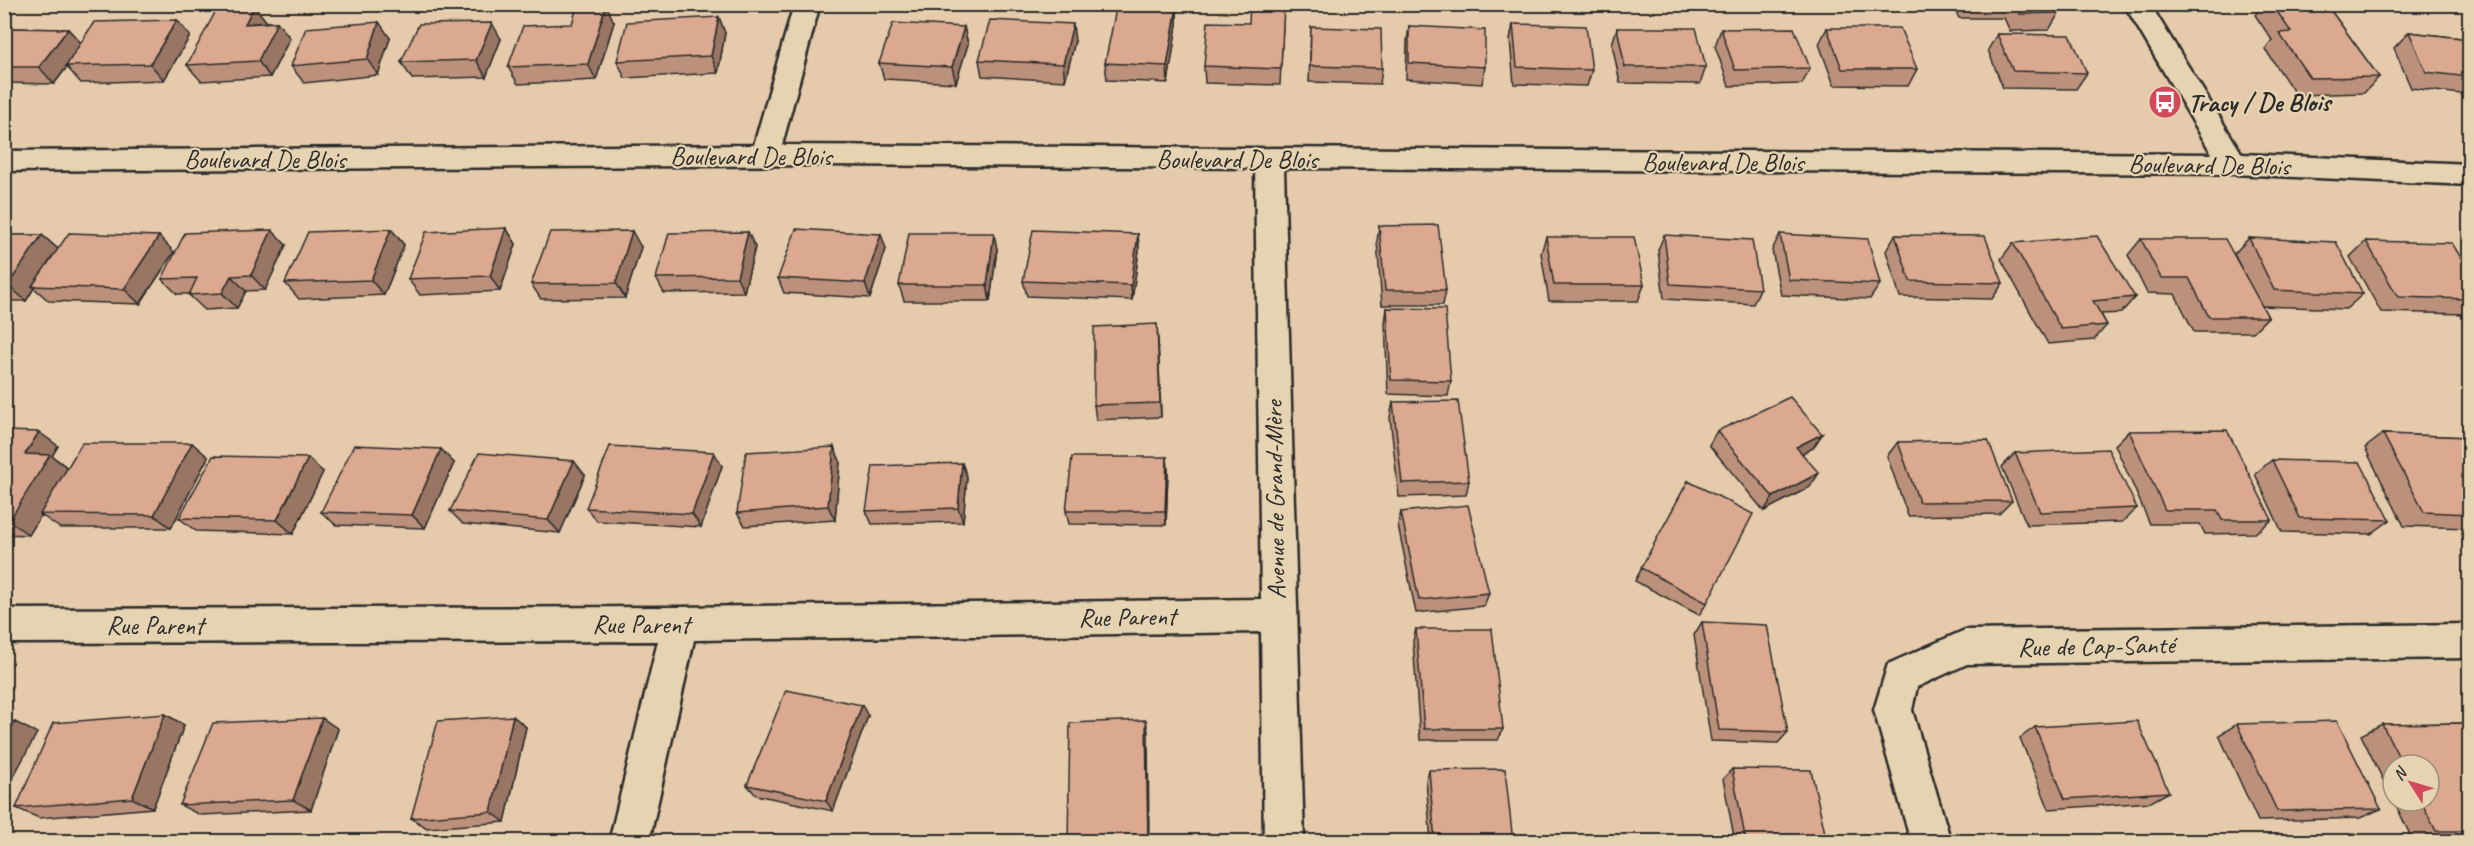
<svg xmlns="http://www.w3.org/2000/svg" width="2474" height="846" font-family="Caveat,sans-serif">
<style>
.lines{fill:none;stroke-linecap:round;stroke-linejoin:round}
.street-casing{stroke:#2b2b2b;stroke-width:5}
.street{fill:#e6d3b1;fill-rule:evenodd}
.wall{fill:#bc917b;stroke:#2b2b2b;stroke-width:1.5}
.shaded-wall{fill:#997664;stroke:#2b2b2b;stroke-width:1.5}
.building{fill:#dba98f;stroke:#2b2b2b;stroke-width:1.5}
.labels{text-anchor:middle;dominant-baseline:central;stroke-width:4.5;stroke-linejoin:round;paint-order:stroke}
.poi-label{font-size:26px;font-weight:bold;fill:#2b2b2b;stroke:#e6d3b1;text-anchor:start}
.street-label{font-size:26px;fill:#2b2b2b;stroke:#e6d3b1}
</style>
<rect width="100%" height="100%" fill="#e5cbab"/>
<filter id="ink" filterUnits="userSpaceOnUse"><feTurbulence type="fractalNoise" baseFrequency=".0167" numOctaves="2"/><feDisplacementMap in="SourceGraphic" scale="12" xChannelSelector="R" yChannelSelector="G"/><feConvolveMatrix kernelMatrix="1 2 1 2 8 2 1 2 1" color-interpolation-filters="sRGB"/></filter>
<g filter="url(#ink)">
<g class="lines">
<g class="street-casing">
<path id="street" d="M 794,4 L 820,4 L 782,145 L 2212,154 L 2124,4 L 2150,4 L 2242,154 L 2470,164 L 2470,185 L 2233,174 L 1284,168 L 1304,842 L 1264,842 L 1261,632 L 694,640 L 649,842 L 609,842 L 658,641 L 4,643 L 4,609 L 680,607 L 1261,599 L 1255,168 L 824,165 L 4,171 L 4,151 L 754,145 Z
M 2470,624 L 2470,658 L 1967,664 L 1917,687 L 1912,710 L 1951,842 L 1911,842 L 1874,710 L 1888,664 L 1965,630 Z"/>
</g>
<use href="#street" class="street"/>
</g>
<path class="wall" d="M 1284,4 L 1280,85 L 1205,83 L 1204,66 L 1249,23 Z
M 1952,4 L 2054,4 L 2059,13 L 2049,30 L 2010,31 L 2004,18 L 1959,18 Z
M 2263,4 L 2326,4 L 2379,77 L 2364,93 L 2296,95 L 2265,49 L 2272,40 L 2255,15 Z
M 1177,7 L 1177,24 L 1168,83 L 1107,80 L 1105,63 Z
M 719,17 L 725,33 L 718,73 L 625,78 L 617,61 Z
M 177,20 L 190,36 L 164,80 L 81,83 L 67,67 L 54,84 L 4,83 L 4,28 L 68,29 L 81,43 Z
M 267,22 L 277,22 L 290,38 L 270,77 L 201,81 L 187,65 Z
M 614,22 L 596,80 L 518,84 L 508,67 Z
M 1513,24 L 1592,70 L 1587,86 L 1514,84 L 1510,40 Z
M 1409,26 L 1485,67 L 1482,84 L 1406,79 L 1407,42 Z
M 964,27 L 968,44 L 956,83 L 884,79 L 879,63 Z
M 1311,27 L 1382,68 L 1380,84 L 1309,82 Z
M 1617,28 L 1706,67 L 1700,84 L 1620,83 L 1612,44 Z
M 1827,28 L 1917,69 L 1908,86 L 1834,85 L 1819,44 Z
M 1721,29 L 1810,68 L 1802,84 L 1729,86 L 1715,46 Z
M 2409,32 L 2469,39 L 2469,95 L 2411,88 L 2394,48 Z
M 1997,34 L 2087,73 L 2076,89 L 2003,88 L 1988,50 Z
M 390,38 L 378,75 L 304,83 L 291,66 Z
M 501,39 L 486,77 L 412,79 L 401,62 Z
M 1075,41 L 1065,81 L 982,76 L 979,60 Z
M 1379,226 L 1446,290 L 1443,305 L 1382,305 L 1377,241 Z
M 506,228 L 516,244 L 500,291 L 420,295 L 408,279 Z
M 391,229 L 404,245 L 384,295 L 299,299 L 285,283 Z
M 1138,234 L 1139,250 L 1132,300 L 1027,296 L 1023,281 Z
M 1780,234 L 1880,284 L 1870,299 L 1781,295 L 1772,250 Z
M 4,235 L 42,235 L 58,249 L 174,252 L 140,304 L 49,301 L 34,288 L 26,301 L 4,301 Z
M 1664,235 L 1760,289 L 1753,304 L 1664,299 L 1658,250 Z
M 1895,235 L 2003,283 L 1992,299 L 1900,297 L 1886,251 Z
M 1546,237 L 1644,285 L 1638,301 L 1549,301 L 1541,253 Z
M 2249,238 L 2363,294 L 2346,309 L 2262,306 L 2268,317 L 2253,332 L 2194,332 L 2175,294 L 2147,293 L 2128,255 L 2141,239 L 2240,266 L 2234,254 Z
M 2366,241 L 2469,271 L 2469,314 L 2468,314 L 2381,312 L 2350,257 Z
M 2013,243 L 2135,297 L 2121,313 L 2101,314 L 2107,325 L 2094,340 L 2048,344 L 2001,259 Z
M 286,245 L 265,290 L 246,291 L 237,308 L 205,310 L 189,295 L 190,294 L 177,294 L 162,279 Z
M 641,247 L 625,298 L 541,299 L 531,284 Z
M 755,247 L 744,292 L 664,293 L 656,278 Z
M 886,249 L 870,298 L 784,293 L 778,278 Z
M 997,249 L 990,301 L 904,301 L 899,285 Z
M 1387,308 L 1451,381 L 1448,396 L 1388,394 L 1385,323 Z
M 1158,340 L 1161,417 L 1096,420 L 1094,405 Z
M 1393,402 L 1469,481 L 1466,495 L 1399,497 L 1390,417 Z
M 4,431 L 58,446 L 52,456 L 68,468 L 208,457 L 171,528 L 60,528 L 41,515 L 29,535 L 4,534 Z
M 1717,431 L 1822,434 L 1813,448 L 1802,454 L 1810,487 L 1764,511 L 1709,445 Z
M 2129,431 L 2272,520 L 2255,533 L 2205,534 L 2200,524 L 2150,524 L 2115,445 Z
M 2383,434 L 2469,437 L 2469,528 L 2404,526 L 2365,448 Z
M 1898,442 L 2012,501 L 1999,514 L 1908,516 L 1887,456 Z
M 834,447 L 840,461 L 835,520 L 745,526 L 737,513 Z
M 2015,453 L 2137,508 L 2122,522 L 2027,525 L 2002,467 Z
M 1167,457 L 1168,471 L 1166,525 L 1069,524 L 1066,511 Z
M 2272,460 L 2390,520 L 2371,534 L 2282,532 L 2255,474 Z
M 454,463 L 425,528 L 336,525 L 321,512 Z
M 962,463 L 967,477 L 963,522 L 872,524 L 866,511 Z
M 722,466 L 701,527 L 597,521 L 586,508 Z
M 323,472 L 293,534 L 196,531 L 179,518 Z
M 585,475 L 560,533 L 463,524 L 450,511 Z
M 1688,481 L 1707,603 L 1699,615 L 1635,581 Z
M 1401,512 L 1489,593 L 1484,606 L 1416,613 L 1398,525 Z
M 1702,622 L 1788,732 L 1778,743 L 1711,741 L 1694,635 Z
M 1416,629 L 1503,729 L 1498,740 L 1420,740 L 1413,641 Z
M 165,714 L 184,725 L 153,808 L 39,818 L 16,808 Z
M 513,716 L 526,727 L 505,822 L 427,828 L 411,818 Z
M 868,716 L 833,811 L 756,795 L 747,785 Z
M 322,718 L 338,729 L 311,810 L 200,815 L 180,805 Z
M 2469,723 L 2469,832 L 2449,841 L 2413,841 L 2394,801 L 2429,801 L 2429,765 L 2393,765 L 2393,800 L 2361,735 L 2382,724 Z
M 2237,724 L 2381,809 L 2360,818 L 2258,821 L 2219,735 Z
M 2035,727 L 2169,792 L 2151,802 L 2049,809 L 2020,738 Z
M 1732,769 L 1827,842 L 1735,842 L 1723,779 Z
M 1429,770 L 1513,842 L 1431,842 L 1426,780 Z"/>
<path class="shaded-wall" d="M 606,5 L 614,22 L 596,80 L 588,64 Z
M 254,6 L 267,22 L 245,24 Z
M 1177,7 L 1177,24 L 1168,83 L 1167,66 Z
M 719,17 L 725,33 L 718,73 L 711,56 Z
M 177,20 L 190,36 L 164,80 L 150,64 Z
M 277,22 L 290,38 L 270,77 L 258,61 Z
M 379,22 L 390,38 L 378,75 L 367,59 Z
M 492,23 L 501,39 L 486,77 L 476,60 Z
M 1073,24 L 1075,41 L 1065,81 L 1063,64 Z
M 964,27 L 968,44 L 956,83 L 952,67 Z
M 68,29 L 83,45 L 54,84 L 39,67 Z
M 506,228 L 516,244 L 500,291 L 490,276 Z
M 391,229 L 404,245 L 384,295 L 371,280 Z
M 272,230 L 286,245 L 265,290 L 251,275 Z
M 632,231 L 641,247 L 625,298 L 616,283 Z
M 748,232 L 755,247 L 744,292 L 737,277 Z
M 994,233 L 997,249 L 990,301 L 987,285 Z
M 881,234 L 886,249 L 870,298 L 865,283 Z
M 1138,234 L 1139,250 L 1132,300 L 1131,285 Z
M 42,235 L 59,250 L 32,286 L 34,288 L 26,301 L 8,285 Z
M 159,236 L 174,252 L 140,304 L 124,289 Z
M 231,276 L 246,291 L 237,308 L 222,293 Z
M 1157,324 L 1158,340 L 1161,417 L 1160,403 Z
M 39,432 L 58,446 L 52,456 L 69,469 L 29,535 L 9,521 L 25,454 Z
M 1822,434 L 1813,448 L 1788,461 L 1796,447 Z
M 192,443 L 208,457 L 171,528 L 154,515 Z
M 834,447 L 840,461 L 835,520 L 828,506 Z
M 441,449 L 454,463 L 425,528 L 412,515 Z
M 714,452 L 722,466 L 701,527 L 692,514 Z
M 1167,457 L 1168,471 L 1166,525 L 1165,511 Z
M 308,458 L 323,472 L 293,534 L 277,520 Z
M 574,461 L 585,475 L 560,533 L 548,520 Z
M 962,463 L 967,477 L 963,522 L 958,508 Z
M 1819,473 L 1810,487 L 1764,511 L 1773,497 Z
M 862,705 L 868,716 L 833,811 L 826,801 Z
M 165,714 L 184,725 L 153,808 L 132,798 Z
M 513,716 L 526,727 L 505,822 L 491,812 Z
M 322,718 L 338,729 L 311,810 L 293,800 Z
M 1146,720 L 1148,731 L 1149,842 L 1148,842 Z
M 15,722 L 37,733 L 4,794 L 4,742 Z"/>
<path class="building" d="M 1117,4 L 1177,7 L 1167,66 L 1105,63 Z
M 1250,4 L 1284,4 L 1281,69 L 1204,66 L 1208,22 L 1249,23 Z
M 2015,4 L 2054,4 L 2059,13 L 2020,14 Z
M 2272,4 L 2326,4 L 2379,77 L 2310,78 L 2279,33 L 2291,32 Z
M 606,5 L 588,64 L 508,67 L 523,26 L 572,24 L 577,6 Z
M 254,6 L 245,24 L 277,22 L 258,61 L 187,65 L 218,7 Z
M 719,17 L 711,56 L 617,61 L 627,22 Z
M 177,20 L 150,64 L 66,66 L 94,22 Z
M 990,20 L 1073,24 L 1063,64 L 979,60 Z
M 379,22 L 367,59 L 291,66 L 306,28 Z
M 492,23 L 476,60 L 401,62 L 419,24 Z
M 893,23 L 964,27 L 952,67 L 879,63 Z
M 1513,24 L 1586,26 L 1592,70 L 1517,67 Z
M 1409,26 L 1485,30 L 1485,67 L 1409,63 Z
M 1311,27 L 1381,29 L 1382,68 L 1310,66 Z
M 4,28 L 68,29 L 39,67 L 4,67 Z
M 1617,28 L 1696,28 L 1706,67 L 1625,67 Z
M 1794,28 L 1810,68 L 1735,70 L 1721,29 Z
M 1827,28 L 1900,28 L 1917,69 L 1842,69 Z
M 2409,32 L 2469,39 L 2469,77 L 2426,72 Z
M 1997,34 L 2070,35 L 2087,73 L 2013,71 Z
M 1438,225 L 1446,290 L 1385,290 L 1379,226 Z
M 506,228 L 490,276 L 408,279 L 426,232 Z
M 391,229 L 371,280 L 285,283 L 308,232 Z
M 796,229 L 881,234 L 865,283 L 778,278 Z
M 272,230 L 251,275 L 231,276 L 222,293 L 189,295 L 197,278 L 162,279 L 185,233 Z
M 1033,230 L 1138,234 L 1131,285 L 1023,281 Z
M 632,231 L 616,283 L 531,284 L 550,232 Z
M 748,232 L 737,277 L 656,278 L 669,233 Z
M 69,233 L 159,236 L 124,289 L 32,286 Z
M 909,233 L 994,233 L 987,285 L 899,285 Z
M 1780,234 L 1868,239 L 1880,284 L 1789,280 Z
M 4,235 L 42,235 L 8,285 L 4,285 Z
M 1664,235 L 1752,240 L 1760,289 L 1670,284 Z
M 1895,235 L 1985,236 L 2003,283 L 1910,281 Z
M 2097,236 L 2135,297 L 2093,301 L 2107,325 L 2061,329 L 2013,243 Z
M 1546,237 L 1634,237 L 1644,285 L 1554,285 Z
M 2249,238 L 2336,242 L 2363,294 L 2274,290 Z
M 2141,239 L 2225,239 L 2268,317 L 2209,317 L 2189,278 L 2161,278 Z
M 2366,241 L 2452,243 L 2469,271 L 2469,299 L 2398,297 Z
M 1387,308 L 1445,309 L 1451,381 L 1391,380 Z
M 1157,324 L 1160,403 L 1094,405 L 1094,327 Z
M 1790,397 L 1822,434 L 1796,447 L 1819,473 L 1773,497 L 1717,431 Z
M 1458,401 L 1469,481 L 1402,483 L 1393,402 Z
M 2227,430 L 2272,520 L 2222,520 L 2217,510 L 2165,510 L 2129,431 Z
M 4,431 L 39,432 L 25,454 L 50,455 L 9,521 L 4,521 Z
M 2383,434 L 2469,437 L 2469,514 L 2424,512 Z
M 1988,440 L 2012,501 L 1919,502 L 1898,442 Z
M 82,443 L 192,443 L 154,515 L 40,514 Z
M 354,445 L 441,449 L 412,515 L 321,512 Z
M 610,446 L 714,452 L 692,514 L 586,508 Z
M 834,447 L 828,506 L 737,513 L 746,452 Z
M 2108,449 L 2137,508 L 2040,512 L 2015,453 Z
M 479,453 L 574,461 L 548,520 L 450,511 Z
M 213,456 L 308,458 L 277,520 L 179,518 Z
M 1072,457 L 1167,457 L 1165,511 L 1066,511 Z
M 2272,460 L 2360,462 L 2390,520 L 2300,518 Z
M 962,463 L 958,508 L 866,511 L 873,466 Z
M 1688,481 L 1753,514 L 1707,603 L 1641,568 Z
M 1468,505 L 1489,593 L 1419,600 L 1401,512 Z
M 1702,622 L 1767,625 L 1788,732 L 1719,730 Z
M 1416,629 L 1492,629 L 1503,729 L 1424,729 Z
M 786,690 L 862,705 L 826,801 L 747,785 Z
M 165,714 L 132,798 L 16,808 L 53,723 Z
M 513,716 L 491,812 L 411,818 L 438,721 Z
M 322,718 L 293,800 L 180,805 L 213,723 Z
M 1146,720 L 1148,842 L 1068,842 L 1070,723 Z
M 2137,721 L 2169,792 L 2065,799 L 2035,727 Z
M 2337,721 L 2381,809 L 2277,811 L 2237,724 Z
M 4,722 L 15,722 L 4,742 Z
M 2469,723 L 2469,814 L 2464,814 L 2469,825 L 2469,831 L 2436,831 L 2421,801 L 2429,801 L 2429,765 L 2403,765 L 2382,724 Z
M 1505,769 L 1513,842 L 1435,842 L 1429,770 Z
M 1732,769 L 1811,770 L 1827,842 L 1746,842 Z"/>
</g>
<defs>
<g id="bus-disc" transform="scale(1.725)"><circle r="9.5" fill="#d1495b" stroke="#e6d3b1"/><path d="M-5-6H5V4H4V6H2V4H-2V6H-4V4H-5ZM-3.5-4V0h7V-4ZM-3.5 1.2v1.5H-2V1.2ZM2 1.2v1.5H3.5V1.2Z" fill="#fff"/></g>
</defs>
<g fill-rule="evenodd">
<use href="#bus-disc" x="2165" y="102"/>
</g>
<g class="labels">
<g class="poi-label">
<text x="2188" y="102">Tracy / De Blois</text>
</g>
<g class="street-label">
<text x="751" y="156">Boulevard De Blois</text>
<text x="265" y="159">Boulevard De Blois</text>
<text x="1237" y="159">Boulevard De Blois</text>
<text x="1723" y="162">Boulevard De Blois</text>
<text transform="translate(2209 165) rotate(1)">Boulevard De Blois</text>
<text transform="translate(1275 500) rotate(-91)">Avenue de Grand-Mère</text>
<text transform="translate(1127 617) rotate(-1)">Rue Parent</text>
<text x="641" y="624">Rue Parent</text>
<text x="155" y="625">Rue Parent</text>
<text transform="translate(2096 646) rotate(-1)">Rue de Cap-Santé</text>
</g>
</g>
<rect width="2474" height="846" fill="none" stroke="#e6d3b1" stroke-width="24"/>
<rect x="12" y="12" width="2450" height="822" fill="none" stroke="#2b2b2b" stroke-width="2" filter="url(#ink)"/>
<g transform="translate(2411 783) rotate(307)"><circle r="28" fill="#e6d3b1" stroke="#9b907b" stroke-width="1.5"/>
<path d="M0-4.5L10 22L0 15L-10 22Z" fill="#d1495b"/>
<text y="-9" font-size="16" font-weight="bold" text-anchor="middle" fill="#2b2b2b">N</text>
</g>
</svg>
